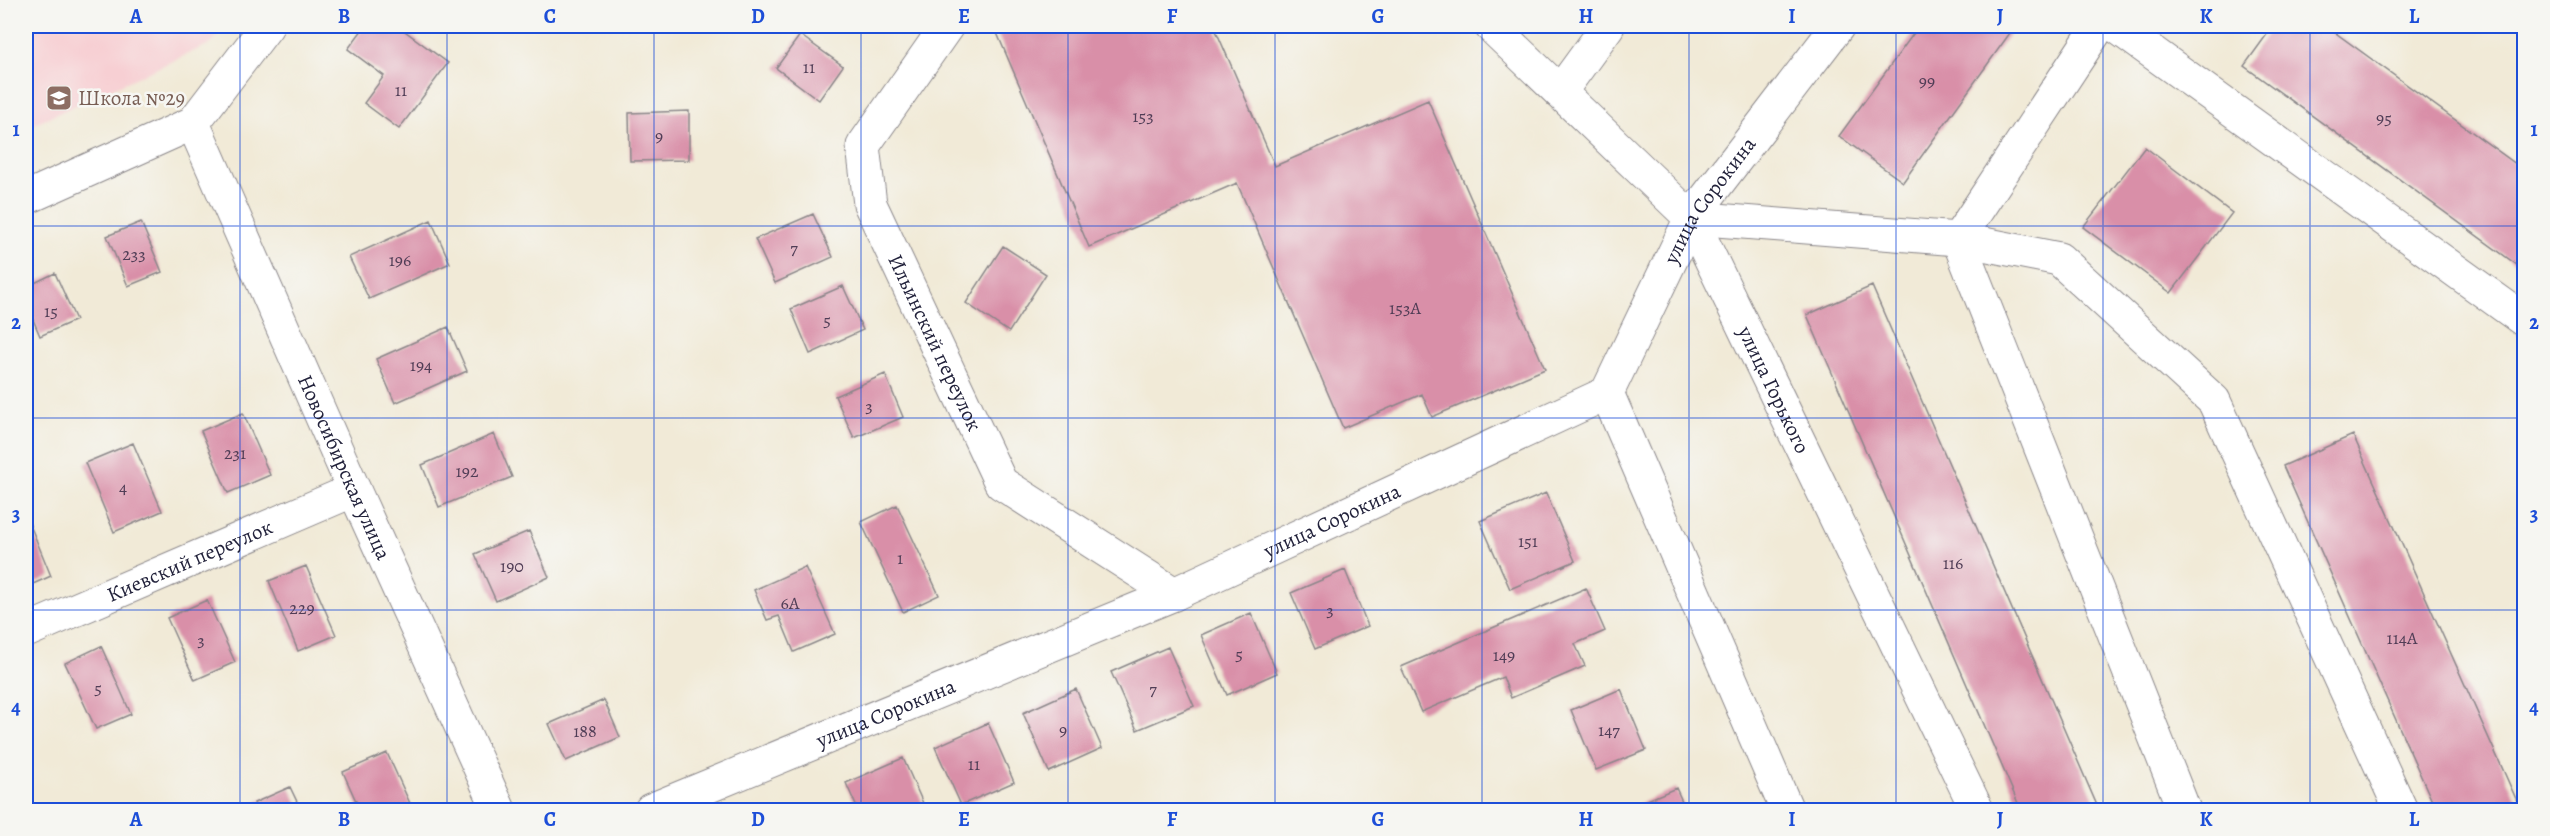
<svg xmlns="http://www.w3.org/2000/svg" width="2550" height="836" font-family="Alegreya,serif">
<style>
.built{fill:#f7cfd3}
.building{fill:#d98fa8}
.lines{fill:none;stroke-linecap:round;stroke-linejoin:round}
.minor-casing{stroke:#8a8689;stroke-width:35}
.minor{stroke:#fff;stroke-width:33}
.grid{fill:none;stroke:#1d4ed8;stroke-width:1.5;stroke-opacity:0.55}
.labels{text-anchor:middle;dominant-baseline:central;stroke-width:5;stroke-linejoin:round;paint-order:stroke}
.number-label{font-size:18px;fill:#503d56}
.education-label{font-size:21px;fill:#785e54;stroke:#f6f6f2;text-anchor:start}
.street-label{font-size:21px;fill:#22223b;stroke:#f6f6f2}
.neatline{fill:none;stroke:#1d4ed8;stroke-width:2}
.grid-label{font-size:20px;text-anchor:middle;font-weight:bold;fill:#1d4ed8}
</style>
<rect width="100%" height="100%" fill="#f6f6f2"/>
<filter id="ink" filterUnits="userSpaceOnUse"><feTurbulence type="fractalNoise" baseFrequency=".0167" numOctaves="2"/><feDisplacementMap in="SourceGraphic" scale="12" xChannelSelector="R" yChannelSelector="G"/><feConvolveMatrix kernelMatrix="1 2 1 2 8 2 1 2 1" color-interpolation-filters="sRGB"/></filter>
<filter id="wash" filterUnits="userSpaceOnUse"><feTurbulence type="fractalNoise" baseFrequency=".008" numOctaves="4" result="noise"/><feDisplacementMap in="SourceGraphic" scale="24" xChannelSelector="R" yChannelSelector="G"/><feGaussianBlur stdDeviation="1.35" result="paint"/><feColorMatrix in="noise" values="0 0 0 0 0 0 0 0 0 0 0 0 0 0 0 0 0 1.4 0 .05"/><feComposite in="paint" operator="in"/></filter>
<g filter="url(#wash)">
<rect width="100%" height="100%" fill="#f1ead7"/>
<path class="built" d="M 26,26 L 223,26 L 212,43 L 26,128 Z"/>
<g id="blocks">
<path class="building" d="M 365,26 L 398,26 L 448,63 L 399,129 L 364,103 L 384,76 L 348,49 Z
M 994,26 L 1214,26 L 1275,166 L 1428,100 L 1545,369 L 1432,417 L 1422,394 L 1343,428 L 1237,183 L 1089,247 Z
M 1919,26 L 2015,26 L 1903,182 L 1839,136 Z
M 2273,26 L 2326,26 L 2524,170 L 2524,270 L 2244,66 Z
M 800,35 L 843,66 L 819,100 L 776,68 Z
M 689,111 L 689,160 L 630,161 L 629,113 Z
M 2145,147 L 2232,213 L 2171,293 L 2083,227 Z
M 813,214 L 833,257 L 775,283 L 755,239 Z
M 431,220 L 450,263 L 369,299 L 349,257 Z
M 141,222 L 162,272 L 128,286 L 107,236 Z
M 1003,246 L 1046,274 L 1009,332 L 966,303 Z
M 55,273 L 76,320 L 40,336 L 26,303 L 26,287 Z
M 843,286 L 863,330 L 810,354 L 791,309 Z
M 1872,286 L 2099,810 L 2021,810 L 1807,315 Z
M 448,327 L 467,371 L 395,403 L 376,359 Z
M 885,374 L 903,417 L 854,438 L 835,396 Z
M 243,413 L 270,475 L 228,493 L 201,431 Z
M 494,434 L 512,477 L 439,507 L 422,465 Z
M 2353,435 L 2521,810 L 2436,810 L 2283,466 Z
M 133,443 L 162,511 L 114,532 L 85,463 Z
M 1546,493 L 1575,561 L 1510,589 L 1480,521 Z
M 897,505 L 939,595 L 903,612 L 861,522 Z
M 26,515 L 51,576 L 26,587 Z
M 529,531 L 549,577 L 496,601 L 475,554 Z
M 306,566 L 336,635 L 298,651 L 269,581 Z
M 805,567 L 835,634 L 794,652 L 779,616 L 767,620 L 754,590 Z
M 1345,570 L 1368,626 L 1315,649 L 1291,593 Z
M 1586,588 L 1605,631 L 1575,644 L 1585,666 L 1511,698 L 1503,677 L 1421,712 L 1401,667 Z
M 207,600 L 235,662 L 195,680 L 167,618 Z
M 1251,613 L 1277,673 L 1227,695 L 1201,635 Z
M 101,646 L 131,714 L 96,729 L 65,663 Z
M 1168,647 L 1194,706 L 1137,730 L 1111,672 Z
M 1076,689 L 1102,748 L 1049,772 L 1023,713 Z
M 1621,689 L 1646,750 L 1596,770 L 1571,710 Z
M 604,700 L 620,737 L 566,761 L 549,724 Z
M 988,723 L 1014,782 L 961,805 L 935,747 Z
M 387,753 L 413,810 L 360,810 L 343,772 Z
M 903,758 L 926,810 L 858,810 L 846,783 Z
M 290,787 L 301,810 L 257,810 L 254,803 Z
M 1676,788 L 1686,810 L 1624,810 Z"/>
</g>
</g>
<g filter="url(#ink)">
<use href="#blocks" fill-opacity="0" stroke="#8a8689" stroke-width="1.5"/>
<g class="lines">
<g class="minor-casing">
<g id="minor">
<path id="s1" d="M 947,26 L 863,146 L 870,204 L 1001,483 L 1174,594"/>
<path id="s2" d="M 1491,26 L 1691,218 L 1977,810"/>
<path d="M 2099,26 L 1958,239 L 2184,810"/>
<path d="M 2116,26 L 2524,320"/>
<path d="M 1560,92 L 1608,26"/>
<path id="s3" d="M 193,123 L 354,490 L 499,810"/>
<path d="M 26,198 L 193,123 L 267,26"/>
<path d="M 1691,218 L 1958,239 L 2059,259 L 2214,401 L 2401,810"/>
<path d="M 1607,393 L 1787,810"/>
<path id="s4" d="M 26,631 L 354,490"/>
<path id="s5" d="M 651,810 L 1174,594 L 1607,393 L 1691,218 L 1838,26"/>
</g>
</g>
<use href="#minor" class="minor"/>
</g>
</g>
<path class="grid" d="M 240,26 L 240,810M 447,26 L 447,810M 654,26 L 654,810M 861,26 L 861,810M 1068,26 L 1068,810M 1275,26 L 1275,810M 1482,26 L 1482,810M 1689,26 L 1689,810M 1896,26 L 1896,810M 2103,26 L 2103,810M 2310,26 L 2310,810M 26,226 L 2524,226M 26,418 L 2524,418M 26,610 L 2524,610"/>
<defs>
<g id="school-square" transform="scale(1.35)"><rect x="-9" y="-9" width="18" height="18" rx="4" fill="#8d6e63" stroke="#f6f6f2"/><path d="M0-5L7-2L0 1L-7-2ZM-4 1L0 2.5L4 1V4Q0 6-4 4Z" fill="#fff"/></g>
</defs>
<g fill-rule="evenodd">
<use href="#school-square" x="59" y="98"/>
</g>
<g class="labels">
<g class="number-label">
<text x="809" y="67">11</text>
<text x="1927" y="81">99</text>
<text x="401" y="90">11</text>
<text x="1143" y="116">153</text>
<text x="2384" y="118">95</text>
<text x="659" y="136">9</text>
<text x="794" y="248">7</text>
<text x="134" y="254">233</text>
<text x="400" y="260">196</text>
<text x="1405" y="308">153А</text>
<text x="51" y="311">15</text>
<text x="827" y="320">5</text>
<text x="421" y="365">194</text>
<text x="869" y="406">3</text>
<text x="235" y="453">231</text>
<text x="467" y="471">192</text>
<text x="123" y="487">4</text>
<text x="1528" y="541">151</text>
<text x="900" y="558">1</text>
<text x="1953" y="563">116</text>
<text x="512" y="566">190</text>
<text x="790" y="603">6А</text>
<text x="302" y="608">229</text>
<text x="1330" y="610">3</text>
<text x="2402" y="638">114А</text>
<text x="201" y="640">3</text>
<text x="1239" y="654">5</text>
<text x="1504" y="655">149</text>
<text x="98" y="688">5</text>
<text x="1153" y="689">7</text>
<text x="1063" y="730">9</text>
<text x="1609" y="730">147</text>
<text x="585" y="731">188</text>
<text x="974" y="764">11</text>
</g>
<g class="education-label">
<text x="78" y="98">Школа №29</text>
</g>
<g class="street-label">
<text stroke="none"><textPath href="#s5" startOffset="1262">улица Сорокина</textPath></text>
<text stroke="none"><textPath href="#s1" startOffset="358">Ильинский переулок</textPath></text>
<text stroke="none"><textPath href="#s2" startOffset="468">улица Горького</textPath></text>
<text stroke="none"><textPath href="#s3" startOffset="376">Новосибирская улица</textPath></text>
<text stroke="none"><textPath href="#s5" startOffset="740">улица Сорокина</textPath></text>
<text stroke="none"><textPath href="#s4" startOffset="178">Киевский переулок</textPath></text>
<text stroke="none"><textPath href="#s5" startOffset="254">улица Сорокина</textPath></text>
</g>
</g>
<rect width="2550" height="836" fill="none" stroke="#f6f6f2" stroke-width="66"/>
<rect x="33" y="33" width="2484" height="770" class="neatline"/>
<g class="grid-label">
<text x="136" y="23">A</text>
<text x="344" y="23">B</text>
<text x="550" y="23">C</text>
<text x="758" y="23">D</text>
<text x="964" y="23">E</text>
<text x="1172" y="23">F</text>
<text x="1378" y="23">G</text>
<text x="1586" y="23">H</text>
<text x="1792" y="23">I</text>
<text x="2000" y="23">J</text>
<text x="2206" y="23">K</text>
<text x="2414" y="23">L</text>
<text x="16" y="136">1</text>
<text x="2534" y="136">1</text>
<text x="16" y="329">2</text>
<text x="2534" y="329">2</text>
<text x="16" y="521">3</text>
<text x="2534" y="521">3</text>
<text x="16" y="714">4</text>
<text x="2534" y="714">4</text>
<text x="136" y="826">A</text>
<text x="344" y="826">B</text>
<text x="550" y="826">C</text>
<text x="758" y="826">D</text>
<text x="964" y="826">E</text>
<text x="1172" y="826">F</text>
<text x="1378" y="826">G</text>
<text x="1586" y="826">H</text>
<text x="1792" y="826">I</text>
<text x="2000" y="826">J</text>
<text x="2206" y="826">K</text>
<text x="2414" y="826">L</text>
</g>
</svg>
